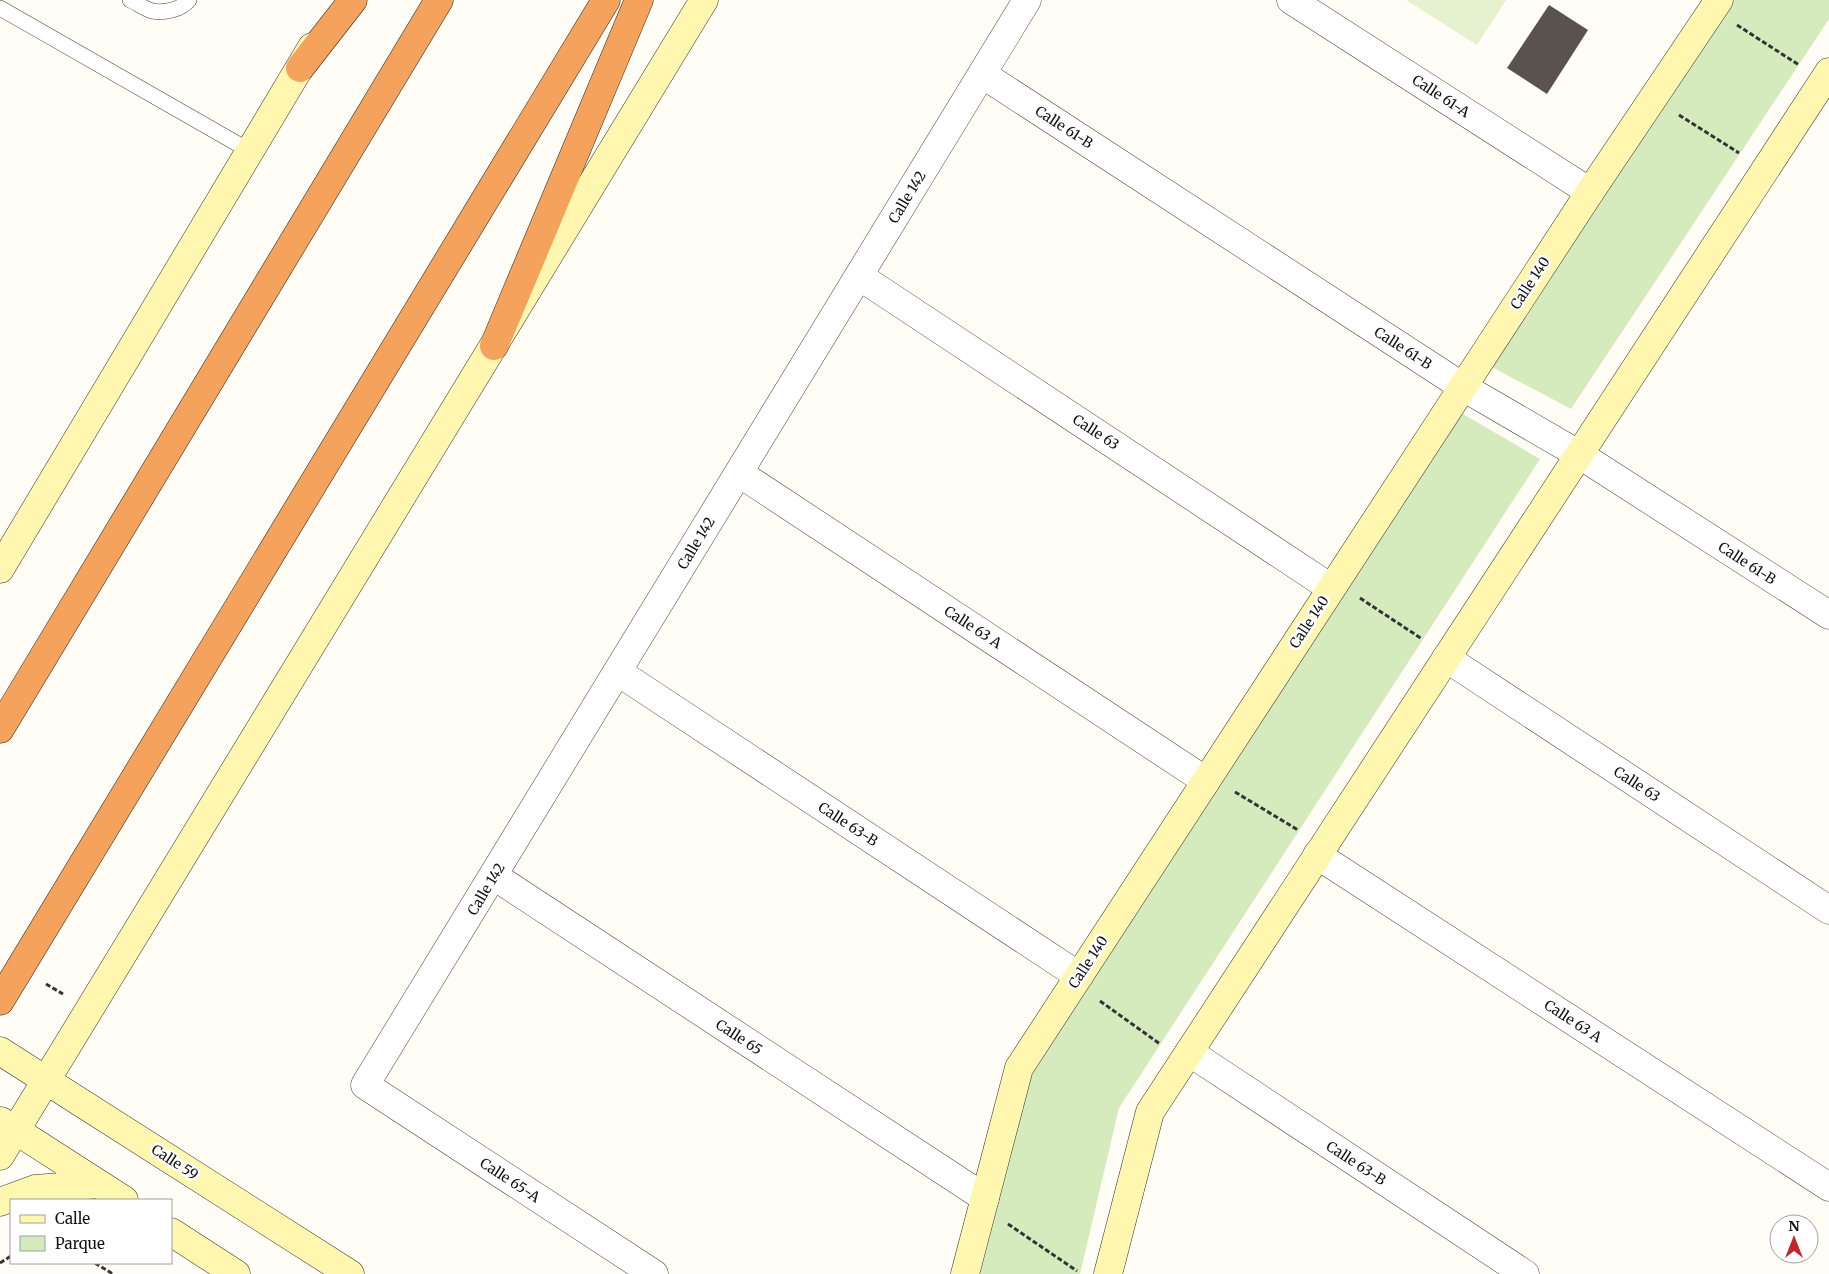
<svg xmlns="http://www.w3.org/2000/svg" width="1829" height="1274" font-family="Merriweather,serif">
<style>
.green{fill:#d5ebbd}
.pitch{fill:#e6f2cf}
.building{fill:#5a524d}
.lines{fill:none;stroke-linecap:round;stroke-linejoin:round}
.lane-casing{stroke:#444;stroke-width:16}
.street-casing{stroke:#444;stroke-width:29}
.secondary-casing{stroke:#333;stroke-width:29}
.highway-casing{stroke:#222;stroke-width:29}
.path{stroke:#333;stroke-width:3;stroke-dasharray:5 2.5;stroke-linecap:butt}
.lane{stroke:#fff;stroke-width:15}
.street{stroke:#fff;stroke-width:28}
.secondary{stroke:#fff6b0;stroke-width:28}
.highway{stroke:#f5a25d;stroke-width:28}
.labels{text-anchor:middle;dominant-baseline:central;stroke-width:5;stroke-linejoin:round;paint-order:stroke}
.street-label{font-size:14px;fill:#111;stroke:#fff}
</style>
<rect width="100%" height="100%" fill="#fffdf5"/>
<path class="green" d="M 1729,0 L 1829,0 L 1829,19 L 1571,409 L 1488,365 Z
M 1458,411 L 1540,459 L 1119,1108 L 1080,1274 L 980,1274 L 1031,1072 Z"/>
<path class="pitch" d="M 1406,0 L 1506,0 L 1477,45 Z"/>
<path class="building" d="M 1549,5 L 1588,30 L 1547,94 L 1507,68 Z"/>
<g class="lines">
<g class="lane-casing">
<path id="lane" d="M 130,0 C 137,3 145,9 152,11 C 164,13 181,10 189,0
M 0,8 L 250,151"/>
</g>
<g class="street-casing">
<path id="street" d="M 1291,0 L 1590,192
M 982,74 L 1463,387 L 1580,455 L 1829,615
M 859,276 L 1331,588
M 739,473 L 1206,781
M 1446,658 L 1829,910
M 618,672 L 1079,976
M 1317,855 L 1829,1187
M 494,876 L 985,1198
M 1189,1052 L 1525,1274
M 654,1274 L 365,1085 L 1027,0"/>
</g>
<g class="secondary-casing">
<path id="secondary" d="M 0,569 L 312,47
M 0,1051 L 350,1274
M 1,1121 L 124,1200
M 0,1156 L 704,0
M 0,1202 L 35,1189 L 99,1184
M 171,1232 L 236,1274
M 965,1274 L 1019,1068 L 1590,192 L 1719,0
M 1108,1274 L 1150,1112 L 1829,72"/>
</g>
<g class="highway-casing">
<path id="highway" d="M 300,68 L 353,0
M 494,346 L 639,0
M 0,729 L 439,0
M 0,1001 L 606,0"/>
</g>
<path class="path" d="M 1737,25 L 1799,65
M 1679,115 L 1739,153
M 1360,598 L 1422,639
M 1235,792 L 1298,830
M 46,984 L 63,994
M 1100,1001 L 1160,1044
M 1008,1224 L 1077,1271
M 0,1263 L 11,1256
M 95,1263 L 113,1274"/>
<use href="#lane" class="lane"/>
<use href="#street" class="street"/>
<use href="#secondary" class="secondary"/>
<use href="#highway" class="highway"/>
</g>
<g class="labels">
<g class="street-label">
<text transform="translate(1441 96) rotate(33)">Calle 61-A</text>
<text transform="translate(1064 127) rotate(33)">Calle 61-B</text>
<text transform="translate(907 197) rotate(-59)">Calle 142</text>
<text transform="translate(1530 283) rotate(-57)">Calle 140</text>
<text transform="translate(1403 348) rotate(33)">Calle 61-B</text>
<text transform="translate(1096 432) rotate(33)">Calle 63</text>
<text transform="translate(696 543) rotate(-59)">Calle 142</text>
<text transform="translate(1747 563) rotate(33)">Calle 61-B</text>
<text transform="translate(1309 622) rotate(-57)">Calle 140</text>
<text transform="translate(973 627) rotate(33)">Calle 63 A</text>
<text transform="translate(1637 784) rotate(33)">Calle 63</text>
<text transform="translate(848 824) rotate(33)">Calle 63-B</text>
<text transform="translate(486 889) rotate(-59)">Calle 142</text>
<text transform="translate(1088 962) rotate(-57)">Calle 140</text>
<text transform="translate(1573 1021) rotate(33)">Calle 63 A</text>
<text transform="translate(739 1037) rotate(33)">Calle 65</text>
<text transform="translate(175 1162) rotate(33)">Calle 59</text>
<text transform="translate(1356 1163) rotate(33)">Calle 63-B</text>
<text transform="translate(510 1180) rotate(33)">Calle 65-A</text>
</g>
</g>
<rect x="10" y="1199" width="162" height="65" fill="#ffffff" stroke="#a0a0a0"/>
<rect x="20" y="1215" width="25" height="8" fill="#fff6b0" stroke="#a0a0a0"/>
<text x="55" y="1224" font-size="15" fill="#111111">Calle</text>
<rect x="20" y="1236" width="25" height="15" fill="#d5ebbd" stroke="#a0a0a0"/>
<text x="55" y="1249" font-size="15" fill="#111111">Parque</text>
<g transform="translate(1794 1239)"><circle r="24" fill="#ffffff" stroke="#a0a0a0"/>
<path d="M0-4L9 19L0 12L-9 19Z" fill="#c4262e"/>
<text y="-8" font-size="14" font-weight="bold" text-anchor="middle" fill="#111111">N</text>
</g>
</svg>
